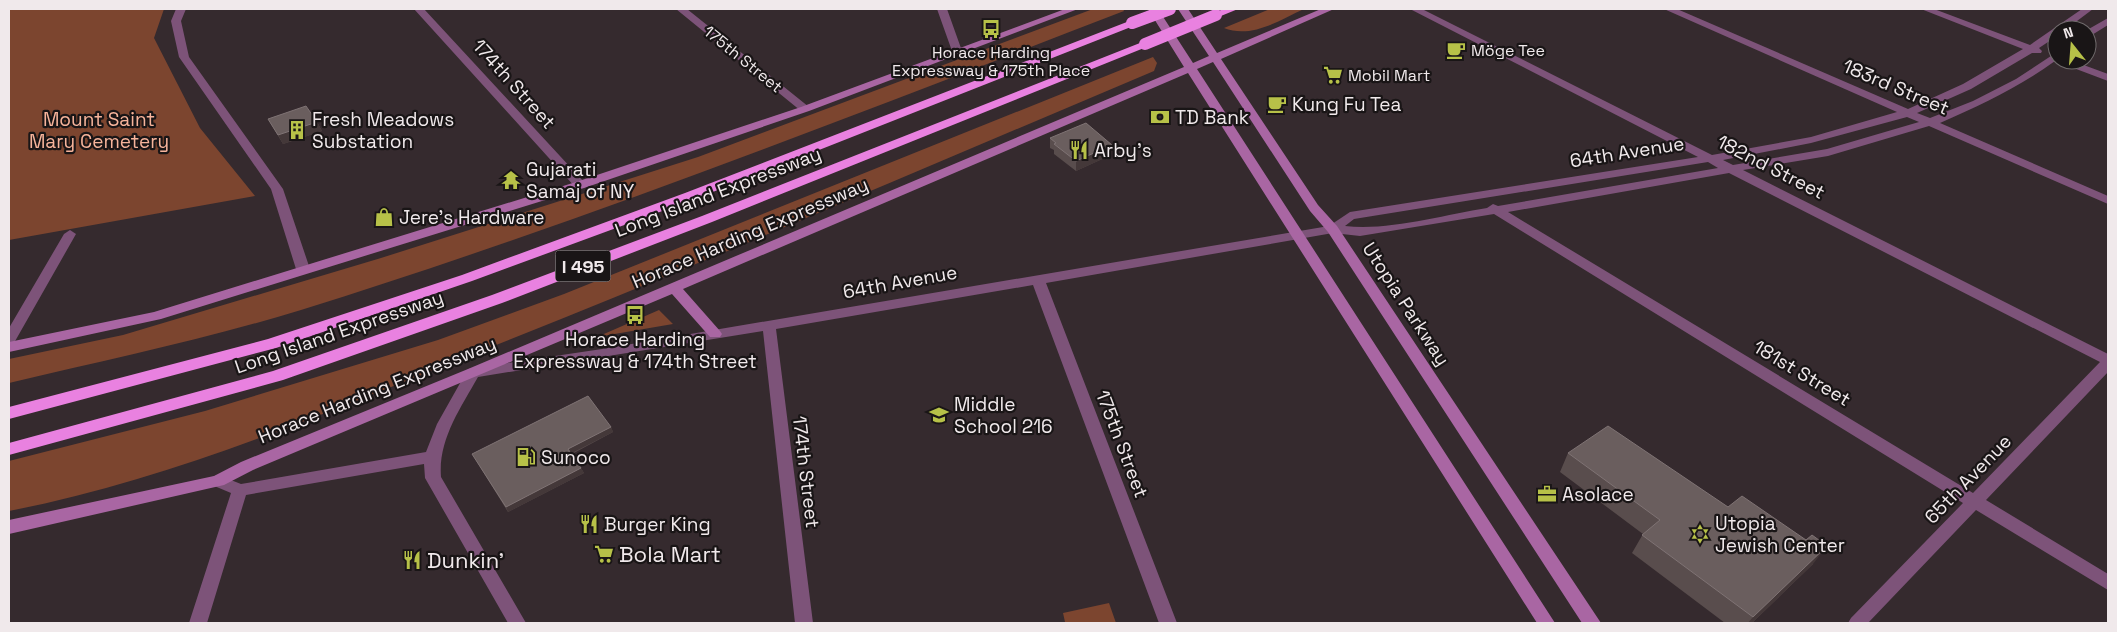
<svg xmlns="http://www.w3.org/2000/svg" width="2117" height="632" font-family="'Space Grotesk',sans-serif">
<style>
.green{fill:#7c452f}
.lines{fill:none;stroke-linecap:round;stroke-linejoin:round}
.minor{fill:#7d5379;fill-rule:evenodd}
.secondary{fill:#a966a3;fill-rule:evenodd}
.motorway{fill:#e981e0;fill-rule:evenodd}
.motorway-bridge{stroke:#e981e0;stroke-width:12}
.wall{fill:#594d4d}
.shaded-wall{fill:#443839}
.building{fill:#6a5e5e;stroke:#7f7374}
.labels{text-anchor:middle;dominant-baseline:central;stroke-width:4.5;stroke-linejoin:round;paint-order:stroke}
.far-poi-label{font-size:16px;fill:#f0e9eb;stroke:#191516;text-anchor:start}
.far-street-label{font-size:16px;fill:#f0e9eb;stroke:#191516}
.shield{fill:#191516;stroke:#b0a9ab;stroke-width:1}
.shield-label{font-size:18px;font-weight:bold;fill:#f0e9eb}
.street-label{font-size:19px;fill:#f0e9eb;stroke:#191516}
.poi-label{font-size:19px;fill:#f0e9eb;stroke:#191516;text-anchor:start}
.park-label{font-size:19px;fill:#f7b49b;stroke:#191516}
.near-poi-label{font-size:22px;fill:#f0e9eb;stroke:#191516;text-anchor:start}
</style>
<rect width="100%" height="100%" fill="#352a2e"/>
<path class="green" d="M 9,9 L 164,9 L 154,38 L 200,128 L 255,196 L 9,240 Z
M 1093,9 L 1123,9 L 1124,11 C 852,116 580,223 301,310 C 206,339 106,360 9,383 L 9,359 L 123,335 L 381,258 L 698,157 Z
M 1270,9 L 1304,9 C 1280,20 1251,39 1224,28 Z
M 1153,57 L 1157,63 L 1154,71 C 929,166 704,263 476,353 C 323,414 171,479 9,511 L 9,461 L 205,411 L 438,340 L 564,294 Z
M 659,310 L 673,324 L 597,337 Z
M 1109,603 L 1116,623 L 1061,623 L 1065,622 L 1063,613 Z"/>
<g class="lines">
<path class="minor" d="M 176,9 L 186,9 L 181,21 L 189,57 L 283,189 L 310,269 L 308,272 L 298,272 L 296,269 L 271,189 L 179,57 L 171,21 Z
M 414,9 L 424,9 L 584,182 L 586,185 L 584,188 L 576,188 Z
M 676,9 L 687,9 L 809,107 L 809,111 L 801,111 Z
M 937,9 L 947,9 L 962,51 L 961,53 L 957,54 L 952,51 Z
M 1410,9 L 1422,9 L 1712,155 L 1811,137 L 1897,112 L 1664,9 L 1677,9 L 1908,109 L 1963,84 L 2023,49 L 1921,9 L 1934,9 L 2030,45 L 2082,9 L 2093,9 L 2065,30 L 2057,30 L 2057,36 L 2039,48 L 2042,51 L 2041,53 L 2032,53 L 1971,89 L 1917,113 L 1930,118 L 1973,101 L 2016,79 L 2057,52 L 2057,60 L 2070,60 L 2108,74 L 2108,81 L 2055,61 C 2019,87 1981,105 1940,123 L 2108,196 L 2108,204 L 1929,126 L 1828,156 L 1743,170 L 2108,354 L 2108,372 L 1986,500 L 2108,574 L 2108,590 L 1976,510 L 1868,623 L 1848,623 L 1851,618 L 1963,503 L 1494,214 L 1360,236 L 1333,233 L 1046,283 L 1177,623 L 1159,623 L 1033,285 L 776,329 L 813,623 L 795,623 L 763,331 L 478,377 C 460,409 438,440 441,477 L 526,623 L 508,623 L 425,478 L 424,464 L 246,495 L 207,623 L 189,623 L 231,493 L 212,485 L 210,481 L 212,477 L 218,475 L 241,484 L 426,452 L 437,424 L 468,369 L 602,349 L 1329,226 L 1350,212 L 1698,157 ZM 1907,117 L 1919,122 L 1827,149 L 1733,165 L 1723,160 L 1811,143 ZM 1708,162 L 1718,168 L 1498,206 L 1493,204 L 1487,208 C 1443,215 1389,231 1345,226 L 1354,219 ZM 1729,173 L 2100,362 L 1973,493 L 1508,212 Z
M 2108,18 L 2108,25 L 2087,38 L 2087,30 Z
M 70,230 L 76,234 L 14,343 L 9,345 L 9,328 L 64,234 Z"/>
<path class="secondary" d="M 1065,9 L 1078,9 L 809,111 L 584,188 L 161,319 L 9,352 L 9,342 L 154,312 L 576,182 L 801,107 Z
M 1148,9 L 1158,9 L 1193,63 L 1209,56 L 1178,9 L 1188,9 L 1217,53 L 1321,9 L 1334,9 L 1221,59 L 1318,205 L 1337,226 L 1601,623 L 1582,623 L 1328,232 L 1310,211 L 1213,62 L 1197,69 L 1555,623 L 1537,623 L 1188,73 L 683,289 L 720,331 L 722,334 L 720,337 L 710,337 L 672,294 L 253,470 L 224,485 L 9,534 L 9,520 L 214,476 L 241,462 L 468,369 L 1184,67 Z"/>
<path class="motorway" d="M 1223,9 L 1238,9 L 1216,18 L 1211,15 Z
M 1132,20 L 1136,21 L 1136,25 L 695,199 L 472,281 L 276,348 L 9,419 L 9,407 L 268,339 L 462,275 L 685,193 Z
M 1145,41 L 1151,44 L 1149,46 L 712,222 L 502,303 L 283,380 L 9,455 L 9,443 L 273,371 L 492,295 L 702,216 Z"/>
<path class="motorway-bridge" d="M 1132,23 L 1170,9
M 1145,44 L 1216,15"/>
</g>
<path class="wall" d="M 268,119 L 317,122 L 322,131 L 283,144 Z
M 1050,138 L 1111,155 L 1076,171 L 1054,154 L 1054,150 L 1050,148 Z
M 611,427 L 613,432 L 572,454 L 584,473 L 508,512 L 472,454 Z
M 1568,453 L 1728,507 L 1813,564 L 1752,623 L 1725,623 L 1632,553 L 1643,534 L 1560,472 Z"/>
<path class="shaded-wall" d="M 317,122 L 322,131 L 283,144 L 278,135 Z
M 1112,145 L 1111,155 L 1076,171 L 1076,161 Z
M 611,427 L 613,432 L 570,454 L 568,449 Z
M 581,468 L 584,473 L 508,512 L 506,507 Z
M 1827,546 L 1813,564 L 1752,623 L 1748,623 L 1753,617 Z"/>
<path class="building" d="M 306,106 L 317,122 L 278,135 L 268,119 Z
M 1086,123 L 1112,145 L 1076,161 L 1054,144 L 1056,143 L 1050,138 Z
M 588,396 L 611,427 L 568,449 L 581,468 L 506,507 L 472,454 Z
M 1608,426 L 1728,507 L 1742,496 L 1806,540 L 1812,535 L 1827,546 L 1753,617 L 1642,535 L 1660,520 L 1568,453 Z"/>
<defs>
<g id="bus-bare" transform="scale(1.5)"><path d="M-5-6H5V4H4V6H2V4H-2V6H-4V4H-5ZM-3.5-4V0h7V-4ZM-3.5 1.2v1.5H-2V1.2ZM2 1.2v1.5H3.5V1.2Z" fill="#b7c148" stroke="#191516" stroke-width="2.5" paint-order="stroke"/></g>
<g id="cafe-bare" transform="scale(1.5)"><path d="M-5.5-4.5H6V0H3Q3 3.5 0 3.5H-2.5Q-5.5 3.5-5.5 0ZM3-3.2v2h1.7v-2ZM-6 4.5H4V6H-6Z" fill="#b7c148" stroke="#191516" stroke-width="2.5" paint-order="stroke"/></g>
<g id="supermarket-bare" transform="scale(1.5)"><path d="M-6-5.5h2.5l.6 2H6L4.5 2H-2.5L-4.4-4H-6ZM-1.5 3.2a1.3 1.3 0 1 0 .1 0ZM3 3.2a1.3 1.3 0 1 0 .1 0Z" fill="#b7c148" stroke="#191516" stroke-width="2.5" paint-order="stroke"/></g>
<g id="bank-bare" transform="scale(1.5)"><path d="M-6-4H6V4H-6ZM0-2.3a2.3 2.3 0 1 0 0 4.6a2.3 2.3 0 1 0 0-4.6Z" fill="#b7c148" stroke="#191516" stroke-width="2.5" paint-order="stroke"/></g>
<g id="building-bare" transform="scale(1.5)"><path d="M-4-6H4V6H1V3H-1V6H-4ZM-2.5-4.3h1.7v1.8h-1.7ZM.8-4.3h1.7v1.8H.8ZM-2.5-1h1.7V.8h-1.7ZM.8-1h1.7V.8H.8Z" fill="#b7c148" stroke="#191516" stroke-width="2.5" paint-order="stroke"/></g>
<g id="restaurant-bare" transform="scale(1.5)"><path d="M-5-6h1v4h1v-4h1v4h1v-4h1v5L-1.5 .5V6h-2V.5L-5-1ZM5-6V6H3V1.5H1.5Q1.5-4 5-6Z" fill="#b7c148" stroke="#191516" stroke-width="2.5" paint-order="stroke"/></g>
<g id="temple-bare" transform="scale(1.5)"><path d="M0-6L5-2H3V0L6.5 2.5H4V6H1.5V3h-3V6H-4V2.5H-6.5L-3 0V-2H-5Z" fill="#b7c148" stroke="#191516" stroke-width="2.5" paint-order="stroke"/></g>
<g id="shop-bare" transform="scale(1.5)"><path d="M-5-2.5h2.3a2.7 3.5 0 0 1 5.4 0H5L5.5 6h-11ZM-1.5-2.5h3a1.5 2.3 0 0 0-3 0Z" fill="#b7c148" stroke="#191516" stroke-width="2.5" paint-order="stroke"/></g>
<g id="school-bare" transform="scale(1.5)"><path d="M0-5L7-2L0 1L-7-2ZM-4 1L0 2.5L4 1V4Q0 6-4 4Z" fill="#b7c148" stroke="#191516" stroke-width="2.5" paint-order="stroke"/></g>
<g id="fuel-bare" transform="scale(1.5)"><path d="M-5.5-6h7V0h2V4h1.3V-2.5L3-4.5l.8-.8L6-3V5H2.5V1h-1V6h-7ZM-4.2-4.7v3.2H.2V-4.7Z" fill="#b7c148" stroke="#191516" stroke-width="2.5" paint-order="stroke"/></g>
<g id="office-bare" transform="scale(1.5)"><path d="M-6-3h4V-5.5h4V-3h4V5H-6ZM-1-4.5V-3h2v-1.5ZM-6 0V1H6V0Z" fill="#b7c148" stroke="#191516" stroke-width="2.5" paint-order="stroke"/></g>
<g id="synagogue-bare" transform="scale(1.5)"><path d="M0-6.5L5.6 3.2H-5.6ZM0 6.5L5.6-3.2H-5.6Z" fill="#b7c148" stroke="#191516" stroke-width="2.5" paint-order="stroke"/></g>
</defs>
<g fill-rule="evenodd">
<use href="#bus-bare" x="991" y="29"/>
<use href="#cafe-bare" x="1456" y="50"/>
<use href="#supermarket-bare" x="1333" y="75"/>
<use href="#cafe-bare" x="1277" y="104"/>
<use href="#bank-bare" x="1160" y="117"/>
<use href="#building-bare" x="297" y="130"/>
<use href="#restaurant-bare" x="1079" y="150"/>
<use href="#temple-bare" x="511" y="180"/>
<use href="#shop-bare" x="384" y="217"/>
<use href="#bus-bare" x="635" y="315"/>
<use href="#school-bare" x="939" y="415"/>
<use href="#fuel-bare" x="526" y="457"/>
<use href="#office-bare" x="1547" y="494"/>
<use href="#restaurant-bare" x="589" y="524"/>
<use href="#synagogue-bare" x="1700" y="534"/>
<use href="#supermarket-bare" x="604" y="554"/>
<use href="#restaurant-bare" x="412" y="560"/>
</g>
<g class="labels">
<g class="far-poi-label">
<text x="1471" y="50">Möge Tee</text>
<text x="991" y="52" text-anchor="middle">Horace Harding<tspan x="991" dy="18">Expressway &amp; 175th Place</tspan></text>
<text x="1348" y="75">Mobil Mart</text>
</g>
<g class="far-street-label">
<text transform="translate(743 59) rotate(39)">175th Street</text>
</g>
<rect class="shield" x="555.5" y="250.5" width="55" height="31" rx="4"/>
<g class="shield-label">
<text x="583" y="266">I 495</text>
</g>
<g class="street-label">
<text transform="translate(514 84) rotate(48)">174th Street</text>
<text transform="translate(1896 87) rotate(23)">183rd Street</text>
<text transform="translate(1627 152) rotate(-9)">64th Avenue</text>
<text transform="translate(1771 167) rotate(27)">182nd Street</text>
<text transform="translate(718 192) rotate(-21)">Long Island Expressway</text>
<text transform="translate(750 233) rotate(-23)">Horace Harding Expressway</text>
<text transform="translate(900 282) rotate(-10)">64th Avenue</text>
<text transform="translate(1406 304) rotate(57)">Utopia Parkway</text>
<text transform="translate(339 332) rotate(-19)">Long Island Expressway</text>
<text transform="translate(1802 373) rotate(31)">181st Street</text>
<text transform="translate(377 390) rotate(-22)">Horace Harding Expressway</text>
<text transform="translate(1122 444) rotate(69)">175th Street</text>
<text transform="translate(806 472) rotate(83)">174th Street</text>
<text transform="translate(1968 479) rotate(-46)">65th Avenue</text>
</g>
<g class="poi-label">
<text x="1292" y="104">Kung Fu Tea</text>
<text x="1175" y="117">TD Bank</text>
<text x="312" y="119">Fresh Meadows<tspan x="312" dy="22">Substation</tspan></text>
<text x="1094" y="150">Arby's</text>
<text x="526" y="169">Gujarati<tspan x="526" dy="22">Samaj of NY</tspan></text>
<text x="399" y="217">Jere's Hardware</text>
<text x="635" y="339" text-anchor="middle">Horace Harding<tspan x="635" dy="22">Expressway &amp; 174th Street</tspan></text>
<text x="954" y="404">Middle<tspan x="954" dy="22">School 216</tspan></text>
<text x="541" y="457">Sunoco</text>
<text x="1562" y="494">Asolace</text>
<text x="1715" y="523">Utopia<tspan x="1715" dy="22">Jewish Center</tspan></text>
<text x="604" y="524">Burger King</text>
</g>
<g class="park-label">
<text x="99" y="119">Mount Saint<tspan x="99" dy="22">Mary Cemetery</tspan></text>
</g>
<g class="near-poi-label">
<text x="619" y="554">Bola Mart</text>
<text x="427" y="560">Dunkin'</text>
</g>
</g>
<rect width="2117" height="632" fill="none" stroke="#f0e9eb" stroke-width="20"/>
<g transform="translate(2072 45) rotate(343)"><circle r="24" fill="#191516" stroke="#6f6a6b"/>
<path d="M0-4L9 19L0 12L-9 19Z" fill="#b7c148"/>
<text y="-8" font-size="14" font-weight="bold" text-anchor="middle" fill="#f0e9eb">N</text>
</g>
</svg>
